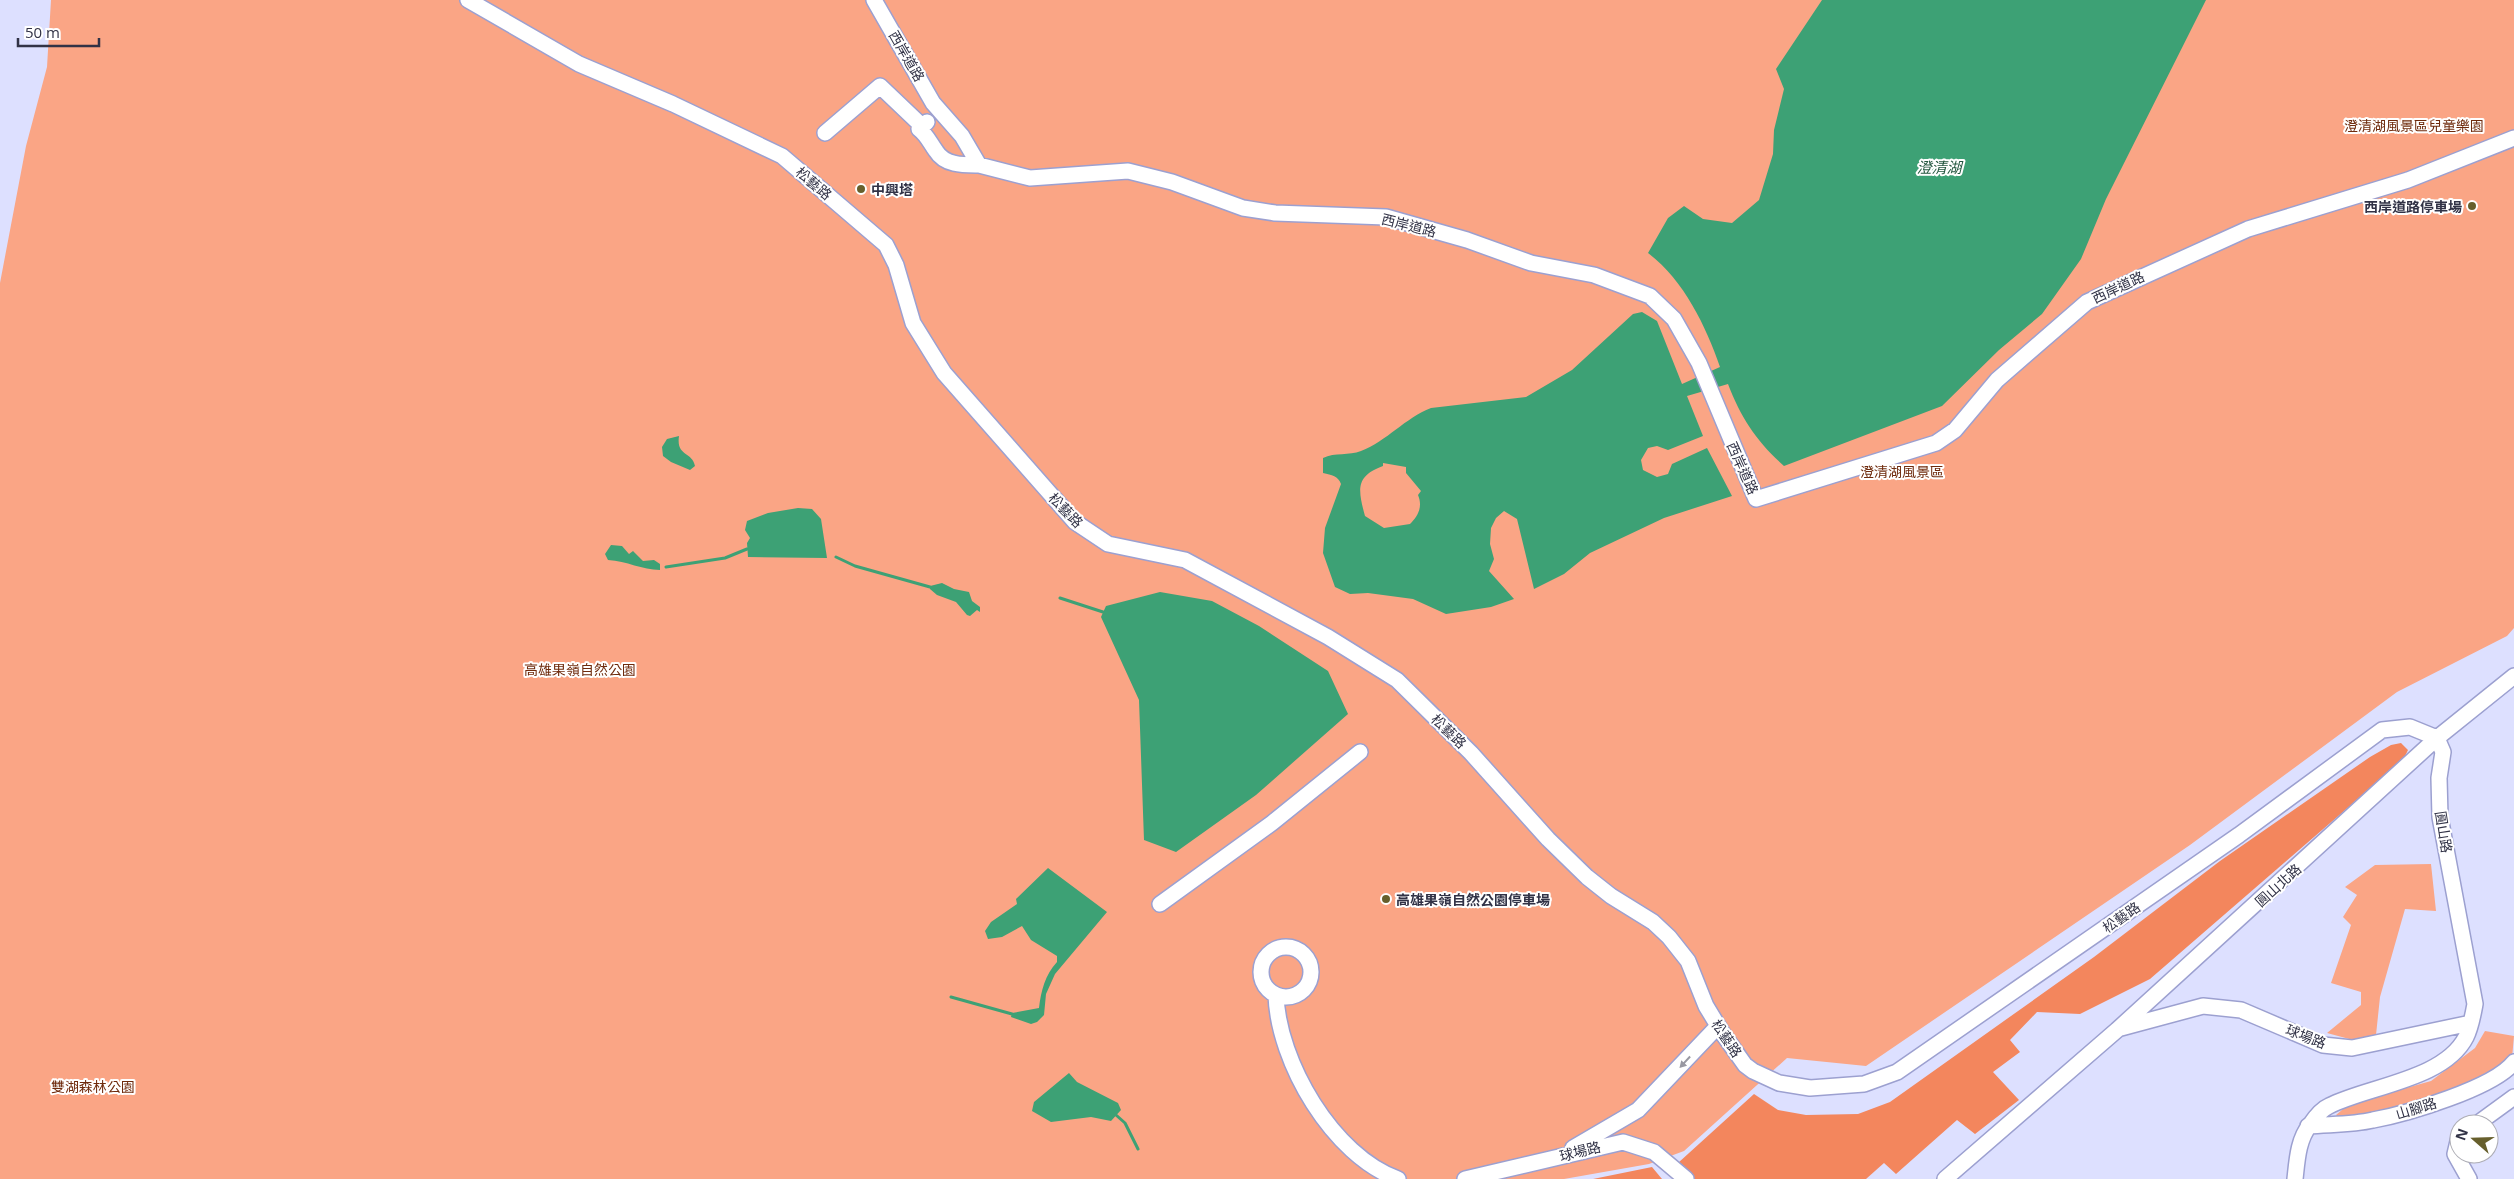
<svg xmlns="http://www.w3.org/2000/svg" width="2514" height="1179" font-family="'Open Sans','Noto Sans TC',sans-serif">
<style>
.green{fill:#faa585}
.forest{fill:#f3865d}
.water{fill:#3da175;fill-rule:evenodd}
.lines{fill:none;stroke-linecap:round;stroke-linejoin:round}
.stream{stroke:#3da175;stroke-width:3}
.minor-casing{stroke:#9ca0d0;stroke-width:18}
.minor{stroke:#fff;stroke-width:15}
.oneway{fill:#9898a2}
.poi-dot{fill:#675f2c;stroke:#fff;stroke-width:2}
.labels{text-anchor:middle;dominant-baseline:central;stroke-width:4;stroke-linejoin:round;paint-order:stroke}
.street-label{font-size:14px;fill:#313246;stroke:#fff}
.park-label{font-size:14px;fill:#6f2b0d;stroke:#fff}
.poi-label{font-size:14px;font-weight:bold;fill:#313246;stroke:#fff;text-anchor:start}
.water-label{font-size:15px;font-style:italic;fill:#22563e;stroke:#fff}
</style>
<rect width="100%" height="100%" fill="#dde0ff"/>
<path class="green" d="M 51,0 L 2514,0 L 2514,628 L 2507,636 L 2397,692 L 2190,845 L 1866,1066 L 1787,1058 L 1684,1151 L 1649,1164 L 1564,1179 L 0,1179 L 0,283 L 26,146 L 47,67 Z
M 2431,864 L 2436,911 L 2405,909 L 2380,997 L 2376,1035 L 2353,1040 L 2327,1033 L 2361,1005 L 2361,992 L 2331,983 L 2351,925 L 2343,917 L 2357,895 L 2345,887 L 2375,865 Z
M 2485,1031 L 2514,1036 L 2512,1058 C 2469,1084 2423,1105 2373,1117 C 2363,1119 2350,1118 2339,1118 L 2336,1115 L 2349,1104 L 2431,1081 L 2475,1048 Z"/>
<path class="forest" d="M 2401,743 L 2408,750 L 2403,760 L 2150,979 L 2080,1014 L 2037,1012 L 2010,1040 L 2020,1052 L 1993,1072 L 2019,1100 L 1975,1134 L 1957,1120 L 1896,1174 L 1884,1163 L 1866,1179 L 1694,1179 L 1678,1163 L 1754,1094 L 1778,1110 L 1806,1115 L 1858,1114 L 1890,1102 L 2094,957 L 2220,861 L 2370,757 L 2391,745 Z
M 1652,1167 L 1662,1179 L 1593,1179 Z"/>
<path class="water" d="M 1822,0 L 2206,0 L 2106,199 L 2081,259 L 2042,314 L 1999,350 L 1942,406 L 1784,466 C 1757,442 1741,418 1728,384 L 1687,396 L 1703,436 L 1668,450 L 1657,446 L 1648,448 L 1641,460 L 1643,470 L 1657,477 L 1668,474 L 1672,464 L 1707,448 L 1732,496 L 1664,518 L 1590,553 L 1564,574 L 1534,589 L 1517,519 L 1504,511 L 1496,518 L 1491,528 L 1490,544 L 1494,559 L 1489,571 L 1514,599 L 1491,607 L 1446,614 L 1413,599 L 1368,593 L 1350,594 L 1335,587 L 1323,553 L 1325,528 L 1341,484 C 1338,476 1332,475 1323,473 L 1323,458 C 1335,452 1349,456 1361,451 C 1387,441 1405,418 1431,408 L 1526,397 L 1572,370 L 1633,314 L 1642,312 L 1657,321 L 1682,384 L 1720,367 C 1706,326 1683,279 1648,253 L 1668,218 L 1684,206 L 1703,219 L 1732,223 L 1759,200 L 1773,154 L 1774,130 L 1784,89 L 1776,69 ZM 1383,463 L 1406,467 L 1406,473 L 1421,491 L 1418,495 C 1423,507 1418,516 1410,524 L 1384,528 L 1365,516 C 1358,490 1355,476 1383,466 Z
M 679,436 C 676,457 692,451 695,466 L 690,470 L 671,462 L 663,456 L 662,447 L 667,439 Z
M 798,508 L 812,509 L 821,519 L 827,558 L 748,557 L 747,543 L 750,538 L 745,530 L 747,521 L 768,513 Z
M 611,545 L 622,546 L 629,554 L 633,551 L 643,561 L 654,560 L 660,564 L 660,570 C 642,570 627,561 608,560 L 605,554 Z
M 942,583 L 954,589 L 969,592 L 972,601 L 980,607 L 980,612 L 977,610 L 970,616 L 967,615 L 956,602 L 937,595 L 930,589 L 930,586 Z
M 1160,592 L 1212,601 L 1259,626 L 1328,671 L 1348,714 L 1256,795 L 1176,852 L 1144,840 L 1139,700 L 1101,617 L 1106,606 Z
M 1048,868 L 1107,912 L 1055,974 L 1046,994 L 1044,1015 L 1037,1022 L 1031,1024 L 1011,1017 L 1012,1013 L 1039,1008 C 1041,991 1045,975 1057,962 L 1057,956 L 1031,940 L 1022,926 L 1002,937 L 988,939 L 985,931 L 991,922 L 1017,904 L 1016,899 Z
M 1069,1073 L 1077,1082 L 1118,1103 L 1121,1110 L 1111,1121 L 1091,1117 L 1051,1122 L 1032,1111 L 1034,1102 Z"/>
<g class="lines">
<path class="stream" d="M 836,557 L 855,566 L 930,587
M 666,567 L 725,558 L 747,549
M 1060,598 L 1103,612
M 951,997 L 1012,1014
M 1116,1115 L 1125,1123 L 1138,1149"/>
<g class="minor-casing">
<path id="minor" d="M 468,0 L 579,64 L 673,104 L 782,156 L 886,245 L 896,265 L 913,323 L 944,373 L 1075,522 L 1108,544 L 1185,560 L 1328,637 L 1397,680 L 1471,753 L 1548,839 L 1587,877 L 1611,896 L 1653,922 L 1669,937 L 1688,961 L 1706,1006 L 1723,1034 L 1745,1065 L 1753,1071 L 1779,1083 L 1810,1088 L 1864,1084 L 1897,1072 L 2239,835 L 2382,730 L 2410,727 L 2437,738
M 874,0 L 933,103 L 962,136 L 979,165 L 1030,178 L 1128,171 L 1172,182 L 1243,208 L 1275,213 L 1386,217 L 1467,240 L 1531,263 L 1594,275 L 1650,296 L 1674,319 L 1699,363 L 1756,499 L 1936,443 L 1955,430 L 1997,380 L 2087,302 L 2248,229 L 2408,180 L 2514,138
M 927,122 L 919,129 C 927,135 930,143 936,151 C 945,166 965,165 979,165
M 825,133 L 880,86 L 922,126
M 1160,904 L 1272,823 L 1360,752
M1261 972a25 25 0 1 1 50 0a25 25 0 1 1-50 0Z
M 1276,995 C 1278,1062 1333,1156 1398,1179
M 2121,1028 L 2203,1006 L 2241,1010 L 2323,1045 L 2352,1048 L 2471,1023
M 2477,1124 L 2514,1097
M 2308,1126 C 2330,1124 2352,1125 2373,1120 C 2406,1114 2494,1088 2514,1062
M 2459,1137 L 2455,1154 L 2469,1179
M 1573,1148 L 1638,1110 L 1718,1026
M 1465,1179 L 1623,1142 L 1654,1152 L 1686,1179
M 1945,1179 L 2117,1030 L 2437,738 L 2514,676
M 2295,1179 C 2297,1161 2298,1139 2310,1125 C 2314,1119 2322,1109 2329,1106 C 2368,1086 2444,1080 2466,1037 C 2471,1027 2473,1015 2475,1004 L 2440,817 L 2439,778 L 2443,752 L 2437,738"/>
</g>
<use href="#minor" class="minor"/>
</g>
<defs><path id="oneway-solid" d="M-6-.8H1V-3.2L6.5 0L1 3.2V.8H-6Z" transform="scale(1.25)"/></defs>
<use class="oneway" href="#oneway-solid" transform="translate(1685 1062) rotate(133)"/>
<g class="poi-dot">
<circle cx="861" cy="189" r="5"/>
<circle cx="2472" cy="206" r="5"/>
<circle cx="1386" cy="899" r="5"/>
</g>
<g class="labels">
<g class="street-label">
<text transform="translate(907 56) rotate(60)">西岸道路</text>
<text transform="translate(814 183) rotate(40)">松藝路</text>
<text transform="translate(1409 225) rotate(14)">西岸道路</text>
<text transform="translate(2118 287) rotate(-25)">西岸道路</text>
<text transform="translate(1743 468) rotate(66)">西岸道路</text>
<text transform="translate(1066 510) rotate(46)">松藝路</text>
<text transform="translate(1449 731) rotate(44)">松藝路</text>
<text transform="translate(2444 832) rotate(81)">圓山路</text>
<text transform="translate(2278 885) rotate(-42)">圓山北路</text>
<text transform="translate(2121 917) rotate(-35)">松藝路</text>
<text transform="translate(2306 1036) rotate(21)">球場路</text>
<text transform="translate(1727 1038) rotate(56)">松藝路</text>
<text transform="translate(2416 1108) rotate(-17)">山腳路</text>
<text transform="translate(1580 1151) rotate(-14)">球場路</text>
</g>
<g class="park-label">
<text x="2414" y="125">澄清湖風景區兒童樂園</text>
<text x="1902" y="471">澄清湖風景區</text>
<text x="580" y="669">高雄果嶺自然公園</text>
<text x="93" y="1086">雙湖森林公園</text>
</g>
<g class="poi-label">
<text x="871" y="189">中興塔</text>
<text x="2462" y="206" text-anchor="end">西岸道路停車場</text>
<text x="1396" y="899">高雄果嶺自然公園停車場</text>
</g>
<g class="water-label">
<text x="1939" y="167">澄清湖</text>
</g>
</g>
<g transform="translate(2474 1139) rotate(290)"><circle r="24" fill="#ffffff" stroke="#adadb5"/>
<path d="M0-4L9 19L0 12L-9 19Z" fill="#675f2c"/>
<text y="-8" font-size="14" font-weight="bold" text-anchor="middle" fill="#313246">N</text>
</g>
<path d="M18 38v8h81v-8" fill="none" stroke="#313246" stroke-width="2.5"/>
<text x="25" y="38" font-size="15" fill="#313246" stroke="#ffffff" stroke-width="4" paint-order="stroke">50 m</text>
</svg>
